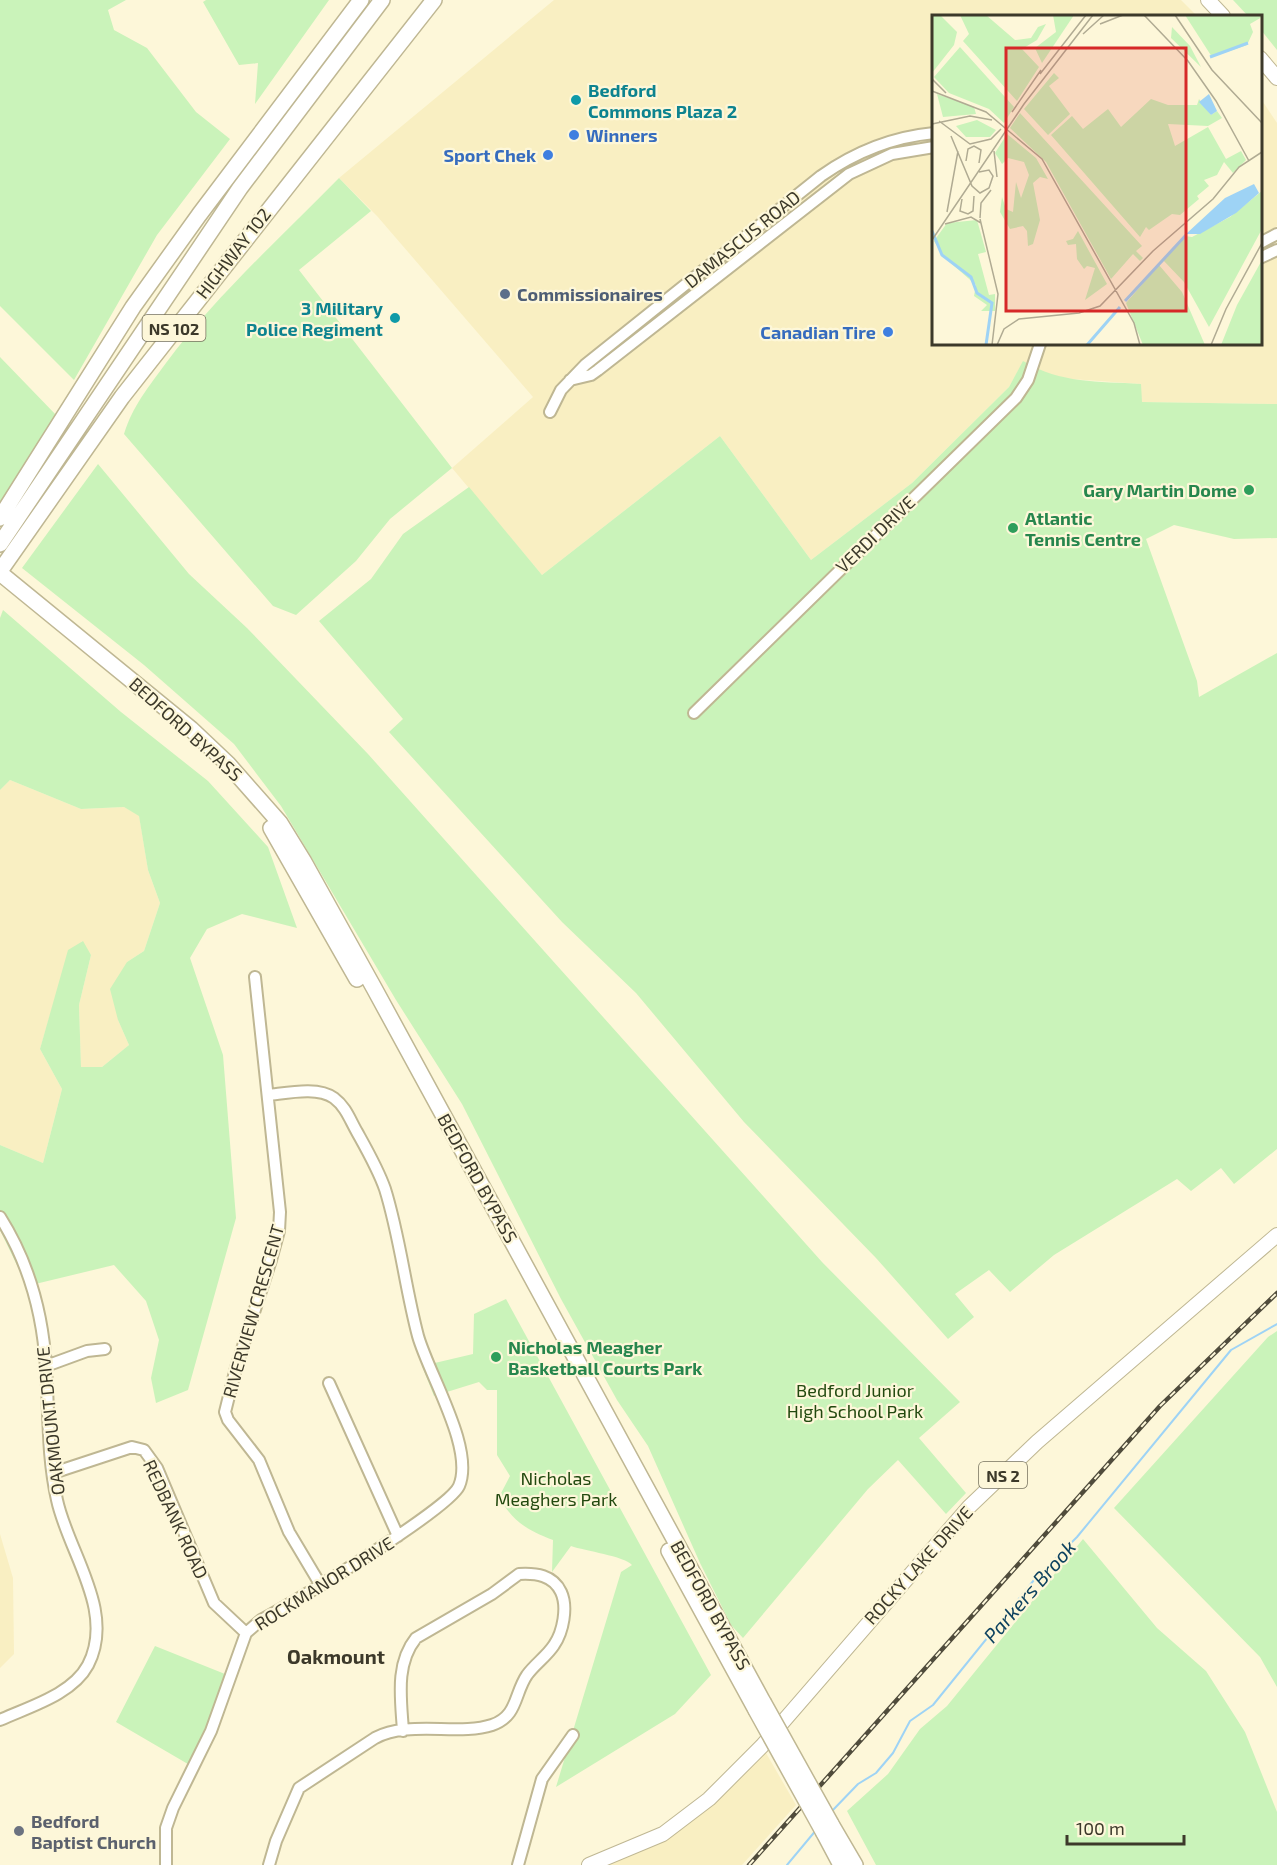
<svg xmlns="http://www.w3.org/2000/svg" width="1277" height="1865" font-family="'Exo 2',sans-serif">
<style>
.built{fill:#f9efc2}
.green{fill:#caf3ba}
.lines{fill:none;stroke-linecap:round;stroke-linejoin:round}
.stream{stroke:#9ed3f5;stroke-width:2}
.minor-casing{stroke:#bfb793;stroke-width:14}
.major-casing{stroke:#bfb793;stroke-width:16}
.highway-casing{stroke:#bfb793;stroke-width:18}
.minor{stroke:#fff;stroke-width:10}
.major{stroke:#fff;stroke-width:14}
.highway{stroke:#fff;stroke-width:15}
.rail-casing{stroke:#504c3c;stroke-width:4.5}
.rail{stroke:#fdf7d9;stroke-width:2;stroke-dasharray:7;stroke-linecap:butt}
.highway-bridge-casing{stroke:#bfb793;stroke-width:18;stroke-linecap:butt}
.highway-bridge{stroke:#fff;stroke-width:15}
.culture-dot{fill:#0f9aa8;stroke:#fdf7d9;stroke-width:2}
.shop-dot{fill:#3f7fe0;stroke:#fdf7d9;stroke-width:2}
.service-dot{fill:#5c6f8a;stroke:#fdf7d9;stroke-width:2}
.leisure-dot{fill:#2e9e5b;stroke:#fdf7d9;stroke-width:2}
.worship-dot{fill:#6b7280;stroke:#fdf7d9;stroke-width:2}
.labels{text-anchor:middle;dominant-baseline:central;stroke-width:4.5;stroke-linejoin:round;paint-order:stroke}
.shield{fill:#fdf7d9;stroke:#76725e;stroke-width:1.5}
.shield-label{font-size:16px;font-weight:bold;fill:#3c392a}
.culture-label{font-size:18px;font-weight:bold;fill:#0d838f;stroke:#fdf7d9;text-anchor:start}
.shop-label{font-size:18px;font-weight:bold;fill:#366cbe;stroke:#fdf7d9;text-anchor:end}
.street-label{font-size:18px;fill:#3c392a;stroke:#fdf7d9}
.service-label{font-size:18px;font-weight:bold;fill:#4e5e75;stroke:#fdf7d9;text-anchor:start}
.leisure-label{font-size:18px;font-weight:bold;fill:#27864d;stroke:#fdf7d9;text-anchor:start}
.park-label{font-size:18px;fill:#22490f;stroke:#fdf7d9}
.worship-label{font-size:18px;font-weight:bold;fill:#5b616d;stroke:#fdf7d9;text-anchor:start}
.water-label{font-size:20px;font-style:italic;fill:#0d425f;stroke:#fdf7d9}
.neighbourhood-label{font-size:20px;font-weight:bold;fill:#3c392a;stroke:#fdf7d9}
.inset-river{fill:none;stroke:#9ed3f5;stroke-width:3}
.inset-road{fill:none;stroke:#b0ab93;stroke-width:1.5}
.view{fill:#d62828;fill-opacity:0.15;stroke:#d62828;stroke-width:3}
.inset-edge{fill:none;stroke:#3c392a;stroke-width:3}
</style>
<rect width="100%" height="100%" fill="#fdf7d9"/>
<path class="built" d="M 554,0 L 1181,0 L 1197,16 L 934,16 L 934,344 L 1260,344 L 1261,99 L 1277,123 L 1277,226 L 1263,236 L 1277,254 L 1277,404 L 1141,402 L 1141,384 L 1071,379 L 1046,374 L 1023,362 L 1009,387 L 912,483 L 811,560 L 720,436 L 542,575 L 452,468 L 533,397 L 377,216 L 339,178 Z
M 10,780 L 81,809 L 124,807 L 139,815 L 148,870 L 160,903 L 144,951 L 127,962 L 118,1020 L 129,1045 L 102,1067 L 81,1067 L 79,1005 L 91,955 L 82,941 L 50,1015 L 40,1049 L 62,1089 L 43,1163 L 0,1145 L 0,790 Z
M 0,1534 L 13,1578 L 14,1654 L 0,1668 Z
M 762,1746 L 796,1805 L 742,1865 L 589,1865 L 664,1834 Z"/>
<path class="green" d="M 0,0 L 126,0 L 108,10 L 114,30 L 147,48 L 196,112 L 230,139 L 157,235 L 74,380 L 0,306 Z
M 206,0 L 329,0 L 255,104 L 258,63 L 239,65 L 203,2 Z
M 1233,0 L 1277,0 L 1277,50 L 1261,30 L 1260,16 L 1248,16 Z
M 339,178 L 371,211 L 299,270 L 452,468 L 390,519 L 356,561 L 296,615 L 273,606 L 124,434 C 133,405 148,388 166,363 C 216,296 280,238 339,178 Z
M 0,357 L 57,416 L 0,505 Z
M 1023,361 C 1062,384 1097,381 1141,384 L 1142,402 L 1277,404 L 1277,538 L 1234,539 L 1174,525 L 1146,539 L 1197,681 L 1199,697 L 1277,653 L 1277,1149 L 1234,1184 L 1221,1168 L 1191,1191 L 1177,1179 L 1054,1255 L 1010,1292 L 989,1270 L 955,1294 L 974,1317 L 948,1339 L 876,1258 L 744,1122 L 636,993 L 562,922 L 389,732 L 403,719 L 319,621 L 371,579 L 403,534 L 469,487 L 542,575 L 720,436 L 811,560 L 912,483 L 1009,387 Z
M 98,464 L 189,574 L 247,628 L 368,754 L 822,1262 L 960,1402 L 919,1438 L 966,1493 L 946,1514 L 898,1460 L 868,1489 L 743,1638 L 731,1625 L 700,1563 L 648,1446 L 617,1400 L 561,1299 L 462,1104 L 396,1000 L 281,806 L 234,744 L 144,665 L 22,568 Z
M 3,610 L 121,712 L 208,781 L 268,847 L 297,928 L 242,914 L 207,929 L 190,958 L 223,1055 L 236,1218 L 188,1390 L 156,1403 L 151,1378 L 159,1340 L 146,1301 L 114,1265 L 27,1286 L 0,1230 L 0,1145 L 43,1163 L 62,1089 L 40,1049 L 68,950 L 83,941 L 91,955 L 79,1005 L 81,1067 L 102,1067 L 129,1045 L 118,1020 L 110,989 L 127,962 L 144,951 L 160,903 L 148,870 L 139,816 L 124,807 L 81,809 L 10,780 L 0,790 L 0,618 Z
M 506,1299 L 711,1675 L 675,1714 L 556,1787 L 621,1572 L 632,1565 C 624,1556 585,1551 571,1546 L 552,1572 L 553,1540 C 527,1530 513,1522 499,1497 L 510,1476 L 497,1455 L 497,1390 L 487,1390 L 479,1382 L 434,1396 L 422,1366 L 473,1354 L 474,1314 Z
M 1277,1331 L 1277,1687 L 1260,1657 L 1114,1508 L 1268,1337 Z
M 1083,1539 L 1157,1628 L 1206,1671 L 1245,1732 L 1277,1812 L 1277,1865 L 876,1865 L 847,1811 L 888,1774 L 920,1729 L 947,1706 Z
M 155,1646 L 230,1676 L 193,1767 L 116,1722 Z"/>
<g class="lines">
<path class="stream" d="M 832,1811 L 858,1784 L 876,1773 L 893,1753 L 910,1721 L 933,1705 L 1034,1580 L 1077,1537 L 1231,1350 L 1277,1324
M 787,1865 L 817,1829"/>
<g class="minor-casing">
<path id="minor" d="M 1260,243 L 1277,234
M 1260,258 L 1277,250
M 570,380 L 591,375 L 598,370 L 849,174 L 892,154 L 934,147
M 550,412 L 561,390 L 585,365 L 821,176 C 855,152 892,137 934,133
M 694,713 L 1016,398 L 1028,380 L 1040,344
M 255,977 L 280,1212 L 279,1231 L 271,1260 L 236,1368 L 225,1412 L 228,1420 L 259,1460 L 289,1532 L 320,1584
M 0,1217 C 29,1263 43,1314 46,1368 C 49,1412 47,1456 57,1500 C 68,1552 116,1611 88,1665 C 72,1695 28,1707 0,1720
M 46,1366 L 87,1351 L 105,1349
M 329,1383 L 398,1536
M 53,1473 L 132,1447 L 144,1450 L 157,1468 L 214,1603 L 246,1633
M 166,1865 L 166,1828 L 173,1808 L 211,1731 L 246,1633 L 261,1620 C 292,1604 449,1509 459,1486 C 475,1449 429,1375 418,1336 C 405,1287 400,1237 385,1189 C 378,1169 367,1150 357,1132 C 350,1120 346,1107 334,1098 C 318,1086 287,1093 268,1095
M 269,1865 L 276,1841 L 299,1788 L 375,1738 C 408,1720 459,1736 492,1725 C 518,1716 514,1694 527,1675 C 535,1664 547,1656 554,1645 C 563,1632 568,1607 561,1592 C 553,1575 536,1573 519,1574 L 492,1594 L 416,1638 C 395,1664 401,1699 403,1731
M 518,1865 L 542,1779 L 573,1735"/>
</g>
<g class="major-casing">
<path id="major" d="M 1208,0 L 1223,16
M 1260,58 L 1277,78
M 589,1865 L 663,1834 L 709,1799 L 762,1746 L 969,1507 L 1037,1442 L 1277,1235"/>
</g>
<g class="highway-casing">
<path id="highway" d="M 0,518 L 133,307 L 199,215 L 361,0
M 0,544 L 240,188 L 382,0
M 0,571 L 122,397 L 434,0
M 0,573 L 191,729 L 228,764 L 280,823 L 304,862 L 374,988 L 763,1702
M 271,828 L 357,979
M 669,1551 L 756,1710
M 831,1824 L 855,1865
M 824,1833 L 841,1865"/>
</g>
<use href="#minor" class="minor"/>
<use href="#major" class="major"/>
<use href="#highway" class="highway"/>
<g class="rail-casing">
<path id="rail" d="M 749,1865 L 1160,1406 L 1277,1293"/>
</g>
<use href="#rail" class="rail"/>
<g class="highway-bridge-casing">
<path id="highway-bridge" d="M 763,1702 L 831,1824
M 756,1710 L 824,1833"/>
</g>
<use href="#highway-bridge" class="highway-bridge"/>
</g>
<g class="culture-dot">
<circle cx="576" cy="100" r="6"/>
<circle cx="395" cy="318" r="6"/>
</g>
<g class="shop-dot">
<circle cx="574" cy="135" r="6"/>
<circle cx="548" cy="155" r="6"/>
<circle cx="888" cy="332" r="6"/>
</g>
<circle class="service-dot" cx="505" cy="294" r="6"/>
<g class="leisure-dot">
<circle cx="1249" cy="490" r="6"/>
<circle cx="1013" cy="528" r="6"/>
<circle cx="496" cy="1357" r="6"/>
</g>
<circle class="worship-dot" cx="19" cy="1831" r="6"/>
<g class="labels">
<g class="shield">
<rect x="142.5" y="315" width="63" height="26" rx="4.5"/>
<rect x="979" y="1462" width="48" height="26" rx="4.5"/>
</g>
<g class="shield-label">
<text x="174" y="328">NS 102</text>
<text x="1003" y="1475">NS 2</text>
</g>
<g class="culture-label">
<text x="588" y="90">Bedford<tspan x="588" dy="21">Commons Plaza 2</tspan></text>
<text x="383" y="308" text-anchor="end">3 Military<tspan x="383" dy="21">Police Regiment</tspan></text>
</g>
<g class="shop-label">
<text x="586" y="135" text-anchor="start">Winners</text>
<text x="536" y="155">Sport Chek</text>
<text x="876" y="332">Canadian Tire</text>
</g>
<g class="street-label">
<text transform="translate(742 239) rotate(-39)">DAMASCUS ROAD</text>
<text transform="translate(233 253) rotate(-52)">HIGHWAY 102</text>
<text transform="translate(875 534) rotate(-44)">VERDI DRIVE</text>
<text transform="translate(186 729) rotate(42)">BEDFORD BYPASS</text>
<text transform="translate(478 1178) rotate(61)">BEDFORD BYPASS</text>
<text transform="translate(253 1311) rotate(-74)">RIVERVIEW CRESCENT</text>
<text transform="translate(50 1421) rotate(-96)">OAKMOUNT DRIVE</text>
<text transform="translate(176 1519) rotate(65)">REDBANK ROAD</text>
<text transform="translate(918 1565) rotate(-48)">ROCKY LAKE DRIVE</text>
<text transform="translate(324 1583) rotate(-32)">ROCKMANOR DRIVE</text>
<text transform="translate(711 1605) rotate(61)">BEDFORD BYPASS</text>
</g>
<g class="service-label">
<text x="517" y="294">Commissionaires</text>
</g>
<g class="leisure-label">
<text x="1237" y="490" text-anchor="end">Gary Martin Dome</text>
<text x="1025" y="518">Atlantic<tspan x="1025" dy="21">Tennis Centre</tspan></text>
<text x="508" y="1347">Nicholas Meagher<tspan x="508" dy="21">Basketball Courts Park</tspan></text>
</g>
<g class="park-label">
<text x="855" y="1390">Bedford Junior<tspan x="855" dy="21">High School Park</tspan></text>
<text x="556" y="1478">Nicholas<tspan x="556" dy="21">Meaghers Park</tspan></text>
</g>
<g class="worship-label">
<text x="31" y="1821">Bedford<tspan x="31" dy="21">Baptist Church</tspan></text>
</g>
<g class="water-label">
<text transform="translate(1029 1591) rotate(-49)">Parkers Brook</text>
</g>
<g class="neighbourhood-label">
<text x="336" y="1656">Oakmount</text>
</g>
</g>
<g transform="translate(932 15)">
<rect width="330" height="330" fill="#fdf7d9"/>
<path d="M 0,0 L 8,0 L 25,17 L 22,30 L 0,58 ZM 28,0 L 54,0 L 83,25 L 99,23 L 106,12 L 114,9 L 105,25 L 90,34 L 107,52 L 85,86 L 31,26 L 37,19 ZM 121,0 L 142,0 L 110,48 L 103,33 L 124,17 ZM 253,0 L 330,0 L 330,2 L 318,9 L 321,17 L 315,30 L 280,42 ZM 240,12 L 258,31 L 269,52 L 239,23 ZM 28,32 L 82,92 L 72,108 L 57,94 L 17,78 L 2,62 ZM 122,58 L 127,63 L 117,71 L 138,99 L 116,120 L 92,94 ZM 5,79 L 42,92 L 44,99 L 11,102 ZM 219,84 L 236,90 L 265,90 L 267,84 L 279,100 L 285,96 L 290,103 L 276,111 L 236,109 L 243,131 L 276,112 L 294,144 L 309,136 L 314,145 L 301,158 L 292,147 L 285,160 L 272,165 L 277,171 L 265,181 L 267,184 L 248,200 L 240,199 L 217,215 L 214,212 L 208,222 L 119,120 L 140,101 L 151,114 L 176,94 L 189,112 ZM 88,98 L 210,231 L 204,236 L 211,243 L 208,246 L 201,239 L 179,264 L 114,147 L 78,113 ZM 45,105 L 64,115 L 58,122 L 34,122 L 24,111 ZM 75,119 L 104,143 L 116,164 L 108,162 L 101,168 L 108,205 L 101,229 L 96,231 L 95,216 L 91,211 L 78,214 L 68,197 L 70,182 L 74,194 L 81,197 L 84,167 L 89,183 L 97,160 L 92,147 L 76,143 L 70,149 L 67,144 L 63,138 ZM 330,176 L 330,214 L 277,312 L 252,267 L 231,245 L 253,221 L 260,222 L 298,202 ZM 45,205 L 54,237 L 46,239 L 57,280 L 63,279 L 63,296 L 49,296 L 55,290 L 42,281 L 44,270 L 13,243 L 2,226 L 15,208 ZM 146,216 L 175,269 L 153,285 L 163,253 L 155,251 L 152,254 L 145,244 L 144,229 L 136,230 L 134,226 L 141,224 ZM 330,245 L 330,330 L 289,330 L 305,290 ZM 227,250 L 250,277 L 273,330 L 211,330 L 194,288 Z" fill="#caf3ba"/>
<path d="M 277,79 L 285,96 L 279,100 L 267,87 ZM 322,169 L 327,178 L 304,198 L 268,219 L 254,219 L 293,183 Z" fill="#9ed3f5"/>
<path class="inset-river" d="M 278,42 L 316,28M 0,216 L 10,240 L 39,262 L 45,278 L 60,288 L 54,330M 193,286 L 254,220M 155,330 L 188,292"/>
<path class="inset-road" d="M 212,0 L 256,46 L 284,86 L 317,146M 243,0 L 280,55 L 330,108M 168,9 L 191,0M 151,19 L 172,0M 108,59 L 154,0M 0,64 L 14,78M 0,76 L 54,97 L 110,144 L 202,308 L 208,330M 80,97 L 109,55M 7,106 L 38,129 L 59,124 L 69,114M 0,109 L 38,101 L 60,105M 19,121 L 40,171 L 48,178 L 57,173 L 61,161 L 57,155 L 47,157M 62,136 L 65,162M 34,146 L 36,134 L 42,131 L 49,135 L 47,148M 30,184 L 28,196 L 36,199 L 41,196 L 42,181M 15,197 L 26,136M 48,203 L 49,188 L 59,175M 48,204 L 66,279 L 60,330M 13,209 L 39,202 L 49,208M 0,225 L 92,89 L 161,0M 65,330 L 72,314 L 87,304 L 147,298 L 168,291 L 221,236 L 281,184 L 307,152 L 330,137M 279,330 L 294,294 L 330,228"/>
<path class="view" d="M 74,33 L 254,33 L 254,296 L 74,296 Z"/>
<rect width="330" height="330" class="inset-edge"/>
</g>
<path d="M1067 1835v9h117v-9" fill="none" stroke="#3c392a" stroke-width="3"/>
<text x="1076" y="1835" font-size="18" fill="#3c392a" stroke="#fdf7d9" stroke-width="4.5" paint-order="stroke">100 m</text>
</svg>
